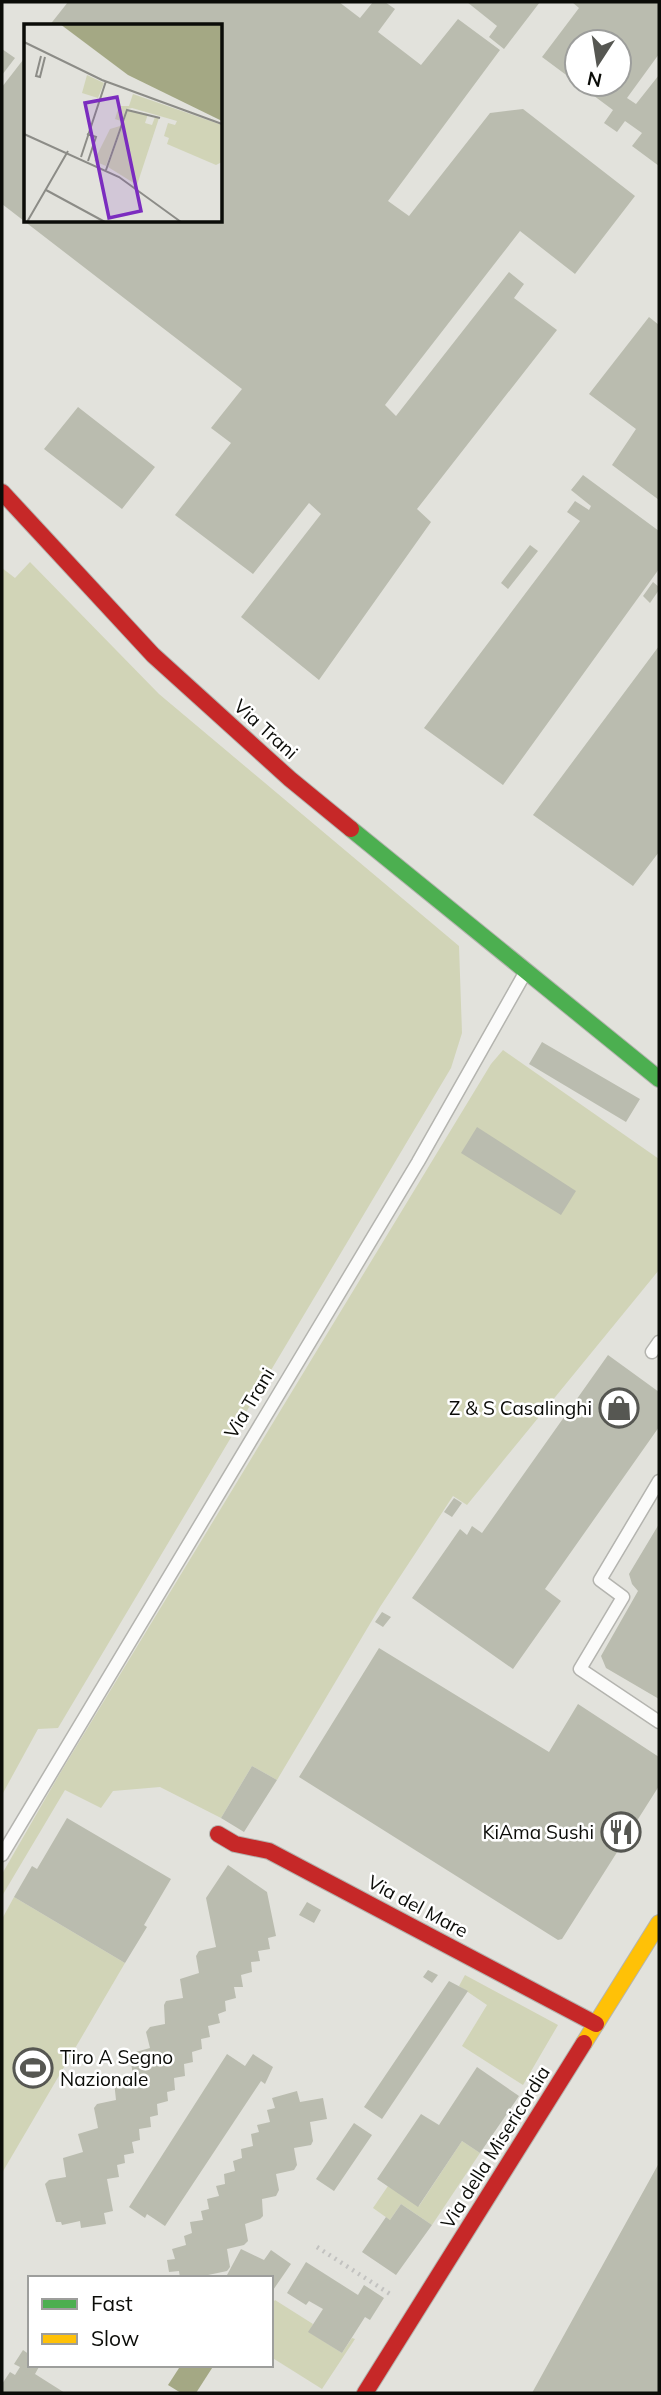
<svg xmlns="http://www.w3.org/2000/svg" width="661" height="2395" font-family="Mulish,sans-serif">
<style>
.green{fill:#d1d4b7}
.water{fill:#a4a884}
.building{fill:#babcaf}
.lines{fill:none;stroke-linecap:round;stroke-linejoin:round}
.lane-casing{stroke:#b4b4af;stroke-width:15}
.fast-casing{stroke:#b4b4af;stroke-width:18}
.slow-casing{stroke:#b4b4af;stroke-width:18}
.jam-casing{stroke:#b4b4af;stroke-width:18}
.path{stroke:#c2c2c0;stroke-width:4.5;stroke-dasharray:2 5;stroke-linecap:butt}
.lane{stroke:#fbfbfa;stroke-width:12}
.fast{stroke:#4caf50;stroke-width:16}
.slow{stroke:#ffc107;stroke-width:16}
.jam{stroke:#c62828;stroke-width:16}
.labels{text-anchor:middle;dominant-baseline:central;stroke-width:5;stroke-linejoin:round;paint-order:stroke}
.street-label{font-size:19px;fill:#0b0c08;stroke:#fff}
.poi-label{font-size:19px;fill:#0b0c08;stroke:#fff;text-anchor:end}
.inset-road{fill:none;stroke:#8c8c87;stroke-width:2}
.view{fill:#7b2cbf;fill-opacity:0.15;stroke:#7b2cbf;stroke-width:3.5}
.inset-edge{fill:none;stroke:#0b0c08;stroke-width:3.5}
</style>
<rect width="100%" height="100%" fill="#e2e2dc"/>
<path class="green" d="M 30,562 L 159,694 L 459,946 L 462,1033 L 451,1068 L 58,1728 L 38,1729 L 3,1793 L 2,1805 L 2,568 L 15,578 Z
M 503,1050 L 659,1159 L 659,1270 L 467,1505 L 453,1496 L 380,1607 L 277,1780 L 252,1766 L 221,1818 L 160,1787 L 113,1791 L 101,1808 L 65,1790 L 2,1896 L 2,1874 L 59,1775 L 491,1064 Z
M 14,1897 L 125,1963 L 2,2173 L 2,1919 Z
M 465,1975 L 558,2025 L 523,2085 L 462,2046 L 487,2005 L 459,1986 Z
M 462,2141 L 480,2153 L 432,2225 L 401,2204 L 390,2220 L 373,2208 L 388,2186 L 419,2206 Z
M 275,2300 L 313,2324 L 309,2332 L 342,2353 L 352,2338 L 355,2339 L 322,2389 L 271,2357 L 271,2305 Z"/>
<path class="water" d="M 181,2365 L 214,2365 L 196,2393 L 181,2393 L 168,2385 Z"/>
<path class="building" d="M 68,2 L 339,2 L 360,18 L 373,2 L 385,2 L 395,9 L 378,32 L 421,65 L 458,19 L 500,50 L 388,201 L 409,216 L 490,113 L 523,109 L 635,196 L 575,274 L 520,231 L 385,405 L 396,416 L 509,272 L 524,284 L 514,298 L 557,330 L 417,509 L 431,522 L 319,680 L 241,617 L 321,514 L 309,503 L 253,574 L 175,515 L 231,443 L 211,428 L 242,389 L 2,204 L 2,87 L 26,56 L 26,220 L 220,220 L 220,26 L 49,26 Z
M 467,2 L 540,2 L 504,49 L 489,37 L 497,26 Z
M 572,2 L 659,2 L 659,54 L 627,98 L 636,104 L 659,75 L 659,166 L 632,146 L 642,133 L 625,121 L 617,132 L 604,123 L 613,110 L 578,84 L 619,84 L 619,42 L 577,42 L 577,83 L 542,57 L 579,8 Z
M 2,49 L 15,58 L 2,75 Z
M 649,317 L 659,325 L 659,500 L 612,465 L 636,429 L 589,394 Z
M 78,407 L 155,467 L 122,509 L 44,449 Z
M 583,475 L 659,531 L 659,569 L 503,785 L 424,728 L 580,521 L 567,512 L 575,501 L 589,510 L 591,506 L 571,490 Z
M 530,545 L 538,551 L 508,589 L 501,583 Z
M 653,582 L 659,587 L 659,590 L 650,603 L 643,596 Z
M 659,646 L 659,852 L 633,886 L 533,815 Z
M 542,1042 L 640,1099 L 626,1122 L 529,1064 Z
M 477,1127 L 576,1191 L 561,1215 L 461,1153 Z
M 608,1355 L 659,1392 L 659,1427 L 545,1589 L 561,1601 L 513,1669 L 412,1598 L 460,1529 L 467,1535 L 472,1526 L 482,1533 Z
M 454,1498 L 462,1503 L 452,1517 L 444,1512 Z
M 659,1524 L 659,1699 L 606,1668 L 601,1656 L 638,1591 L 632,1584 L 629,1574 Z
M 382,1612 L 391,1617 L 383,1627 L 375,1622 Z
M 379,1648 L 549,1752 L 578,1704 L 659,1757 L 659,1786 L 562,1939 L 558,1940 L 299,1777 Z
M 252,1766 L 277,1780 L 244,1832 L 221,1818 Z
M 67,1818 L 171,1879 L 144,1925 L 147,1927 L 125,1963 L 14,1897 L 32,1866 L 37,1869 Z
M 228,1865 L 267,1892 L 276,1936 L 268,1938 L 270,1949 L 258,1951 L 260,1961 L 251,1962 L 252,1972 L 241,1975 L 243,1987 L 234,1987 L 236,1998 L 225,2001 L 226,2011 L 218,2014 L 220,2023 L 208,2026 L 210,2037 L 201,2039 L 202,2049 L 192,2052 L 193,2062 L 184,2064 L 185,2076 L 174,2078 L 175,2090 L 167,2092 L 168,2101 L 157,2104 L 158,2115 L 150,2117 L 151,2127 L 139,2129 L 140,2140 L 132,2142 L 134,2153 L 124,2155 L 125,2163 L 117,2165 L 119,2177 L 107,2179 L 113,2211 L 104,2213 L 106,2224 L 81,2228 L 80,2221 L 62,2225 L 61,2222 L 56,2222 L 45,2184 L 49,2180 L 66,2177 L 63,2158 L 83,2152 L 78,2134 L 98,2128 L 94,2108 L 97,2104 L 116,2100 L 114,2081 L 133,2075 L 130,2057 L 132,2053 L 150,2048 L 146,2032 L 150,2027 L 165,2024 L 164,2005 L 166,2001 L 183,1998 L 180,1979 L 199,1973 L 196,1956 L 199,1951 L 216,1947 L 206,1898 Z
M 307,1902 L 321,1910 L 314,1923 L 299,1915 Z
M 428,1970 L 438,1975 L 432,1983 L 423,1977 Z
M 449,1981 L 468,1991 L 382,2119 L 364,2107 Z
M 227,2054 L 245,2066 L 253,2054 L 273,2067 L 265,2084 L 261,2081 L 165,2226 L 147,2214 L 145,2218 L 129,2207 Z
M 477,2067 L 519,2096 L 480,2153 L 462,2141 L 418,2207 L 377,2179 L 421,2114 L 439,2125 Z
M 297,2091 L 300,2102 L 323,2098 L 327,2119 L 310,2122 L 313,2141 L 311,2145 L 294,2148 L 297,2165 L 294,2170 L 276,2174 L 279,2190 L 276,2196 L 262,2199 L 263,2216 L 260,2219 L 245,2224 L 248,2241 L 244,2245 L 227,2249 L 230,2267 L 227,2271 L 194,2278 L 180,2278 L 179,2271 L 169,2272 L 167,2260 L 175,2259 L 172,2249 L 186,2245 L 184,2236 L 192,2233 L 190,2222 L 203,2220 L 201,2211 L 209,2209 L 207,2199 L 219,2196 L 216,2186 L 225,2184 L 224,2174 L 235,2171 L 233,2161 L 242,2158 L 241,2149 L 253,2146 L 251,2134 L 259,2132 L 257,2125 L 270,2122 L 267,2110 L 275,2108 L 272,2098 Z
M 354,2123 L 372,2135 L 334,2191 L 316,2179 Z
M 659,2163 L 659,2393 L 532,2393 Z
M 401,2204 L 432,2225 L 396,2275 L 362,2252 L 386,2217 L 390,2220 Z
M 241,2249 L 264,2260 L 271,2250 L 291,2264 L 271,2293 L 271,2278 L 232,2278 L 227,2275 Z
M 306,2262 L 358,2295 L 364,2285 L 384,2298 L 370,2320 L 365,2317 L 342,2353 L 308,2332 L 323,2309 L 309,2301 L 306,2305 L 287,2293 Z
M 23,2350 L 30,2355 L 30,2365 L 40,2365 L 35,2374 L 65,2393 L 2,2393 L 2,2384 L 10,2372 L 15,2375 L 20,2367 L 14,2364 Z"/>
<g class="lines">
<g class="lane-casing">
<path id="lane" d="M 652,1352 L 659,1342
M 659,1481 L 600,1580 L 623,1597 L 580,1669 L 659,1722
M 2,1855 L 418,1162 L 525,973"/>
</g>
<g class="fast-casing">
<path id="fast" d="M 351,829 L 659,1079"/>
</g>
<g class="slow-casing">
<path id="slow" d="M 584,2043 L 659,1923"/>
</g>
<g class="jam-casing">
<path id="jam" d="M 2,492 L 153,655 L 290,779 L 351,829
M 218,1834 L 235,1844 L 269,1851 L 596,2024
M 365,2393 L 584,2043"/>
</g>
<path class="path" d="M 317,2247 L 390,2294"/>
<use href="#lane" class="lane"/>
<use href="#fast" class="fast"/>
<use href="#slow" class="slow"/>
<use href="#jam" class="jam"/>
</g>
<defs>
<g id="shop-ring" transform="scale(2.0125)"><circle r="9.5" fill="#fff" stroke="#565752" stroke-width="1.5"/><path d="M-5-2.5h2.3a2.7 3.5 0 0 1 5.4 0H5L5.5 6h-11ZM-1.5-2.5h3a1.5 2.3 0 0 0-3 0Z" fill="#565752"/></g>
<g id="restaurant-ring" transform="scale(2.0125)"><circle r="9.5" fill="#fff" stroke="#565752" stroke-width="1.5"/><path d="M-5-6h1v4h1v-4h1v4h1v-4h1v5L-1.5 .5V6h-2V.5L-5-1ZM5-6V6H3V1.5H1.5Q1.5-4 5-6Z" fill="#565752"/></g>
<g id="stadium-ring" transform="scale(2.0125)"><circle r="9.5" fill="#fff" stroke="#565752" stroke-width="1.5"/><path d="M0-5a6.5 5 0 1 0 0 10a6.5 5 0 1 0 0-10ZM-3.5-1.8h7v3.6h-7Z" fill="#565752"/></g>
</defs>
<g fill-rule="evenodd">
<use href="#shop-ring" x="619" y="1408"/>
<use href="#restaurant-ring" x="621" y="1832"/>
<use href="#stadium-ring" x="33" y="2068"/>
</g>
<g class="labels">
<g class="street-label">
<text transform="translate(266 729) rotate(42)">Via Trani</text>
<text transform="translate(249 1403) rotate(-59)">Via Trani</text>
<text transform="translate(418 1906) rotate(28)">Via del Mare</text>
<text transform="translate(495 2147) rotate(-58)">Via della Misericordia</text>
</g>
<g class="poi-label">
<text x="592" y="1408">Z &amp; S Casalinghi</text>
<text x="594" y="1832">KiAma Sushi</text>
<text x="60" y="2057" text-anchor="start">Tiro A Segno<tspan x="60" dy="22">Nazionale</tspan></text>
</g>
</g>
<g transform="translate(24 24)">
<rect width="198" height="198" fill="#e2e2dc"/>
<path d="M 63,51 L 80,59 L 74,74 L 58,69 ZM 109,70 L 198,101 L 198,138 L 192,141 L 143,120 L 145,114 L 140,112 L 144,99 L 151,101 L 153,97 L 108,84 L 103,85 L 82,142 L 70,137 L 86,105 L 96,102 L 97,97 L 91,95 L 95,82 L 105,82 ZM 104,86 L 124,90 L 121,99 L 128,101 L 131,93 L 135,94 L 113,161 L 84,143 Z" fill="#d1d4b7"/>
<path d="M 36,0 L 198,0 L 198,97 L 104,51 Z" fill="#a4a884"/>
<path class="inset-road" d="M 0,18 L 78,56 L 198,100M 17,32 L 12,52 L 16,53 L 21,33M 0,110 L 95,153 L 157,198M 63,110 L 72,113 L 64,137M 57,133 L 82,57M 82,146 L 103,86 L 136,94M 22,166 L 81,198M 3,198 L 44,127"/>
<path class="view" d="M 93,73 L 117,187 L 85,194 L 61,79 Z"/>
<rect width="198" height="198" class="inset-edge"/>
</g>
<rect width="661" height="2395" fill="none" stroke="#0b0c08" stroke-width="7"/>
<rect x="28" y="2276" width="245" height="91" fill="#ffffff" stroke="#9d9e9c" stroke-width="2"/>
<rect x="42" y="2299" width="35" height="10" fill="#4caf50" stroke="#9d9e9c" stroke-width="2"/>
<text x="91" y="2311" font-size="21" fill="#0b0c08">Fast</text>
<rect x="42" y="2334" width="35" height="10" fill="#ffc107" stroke="#9d9e9c" stroke-width="2"/>
<text x="91" y="2346" font-size="21" fill="#0b0c08">Slow</text>
<g transform="translate(598 63) rotate(192)"><circle r="33" fill="#ffffff" stroke="#9d9e9c" stroke-width="2"/>
<path d="M0-5L12 26L0 18L-12 26Z" fill="#565752"/>
<text y="-10" font-size="19" font-weight="bold" text-anchor="middle" fill="#0b0c08">N</text>
</g>
</svg>
